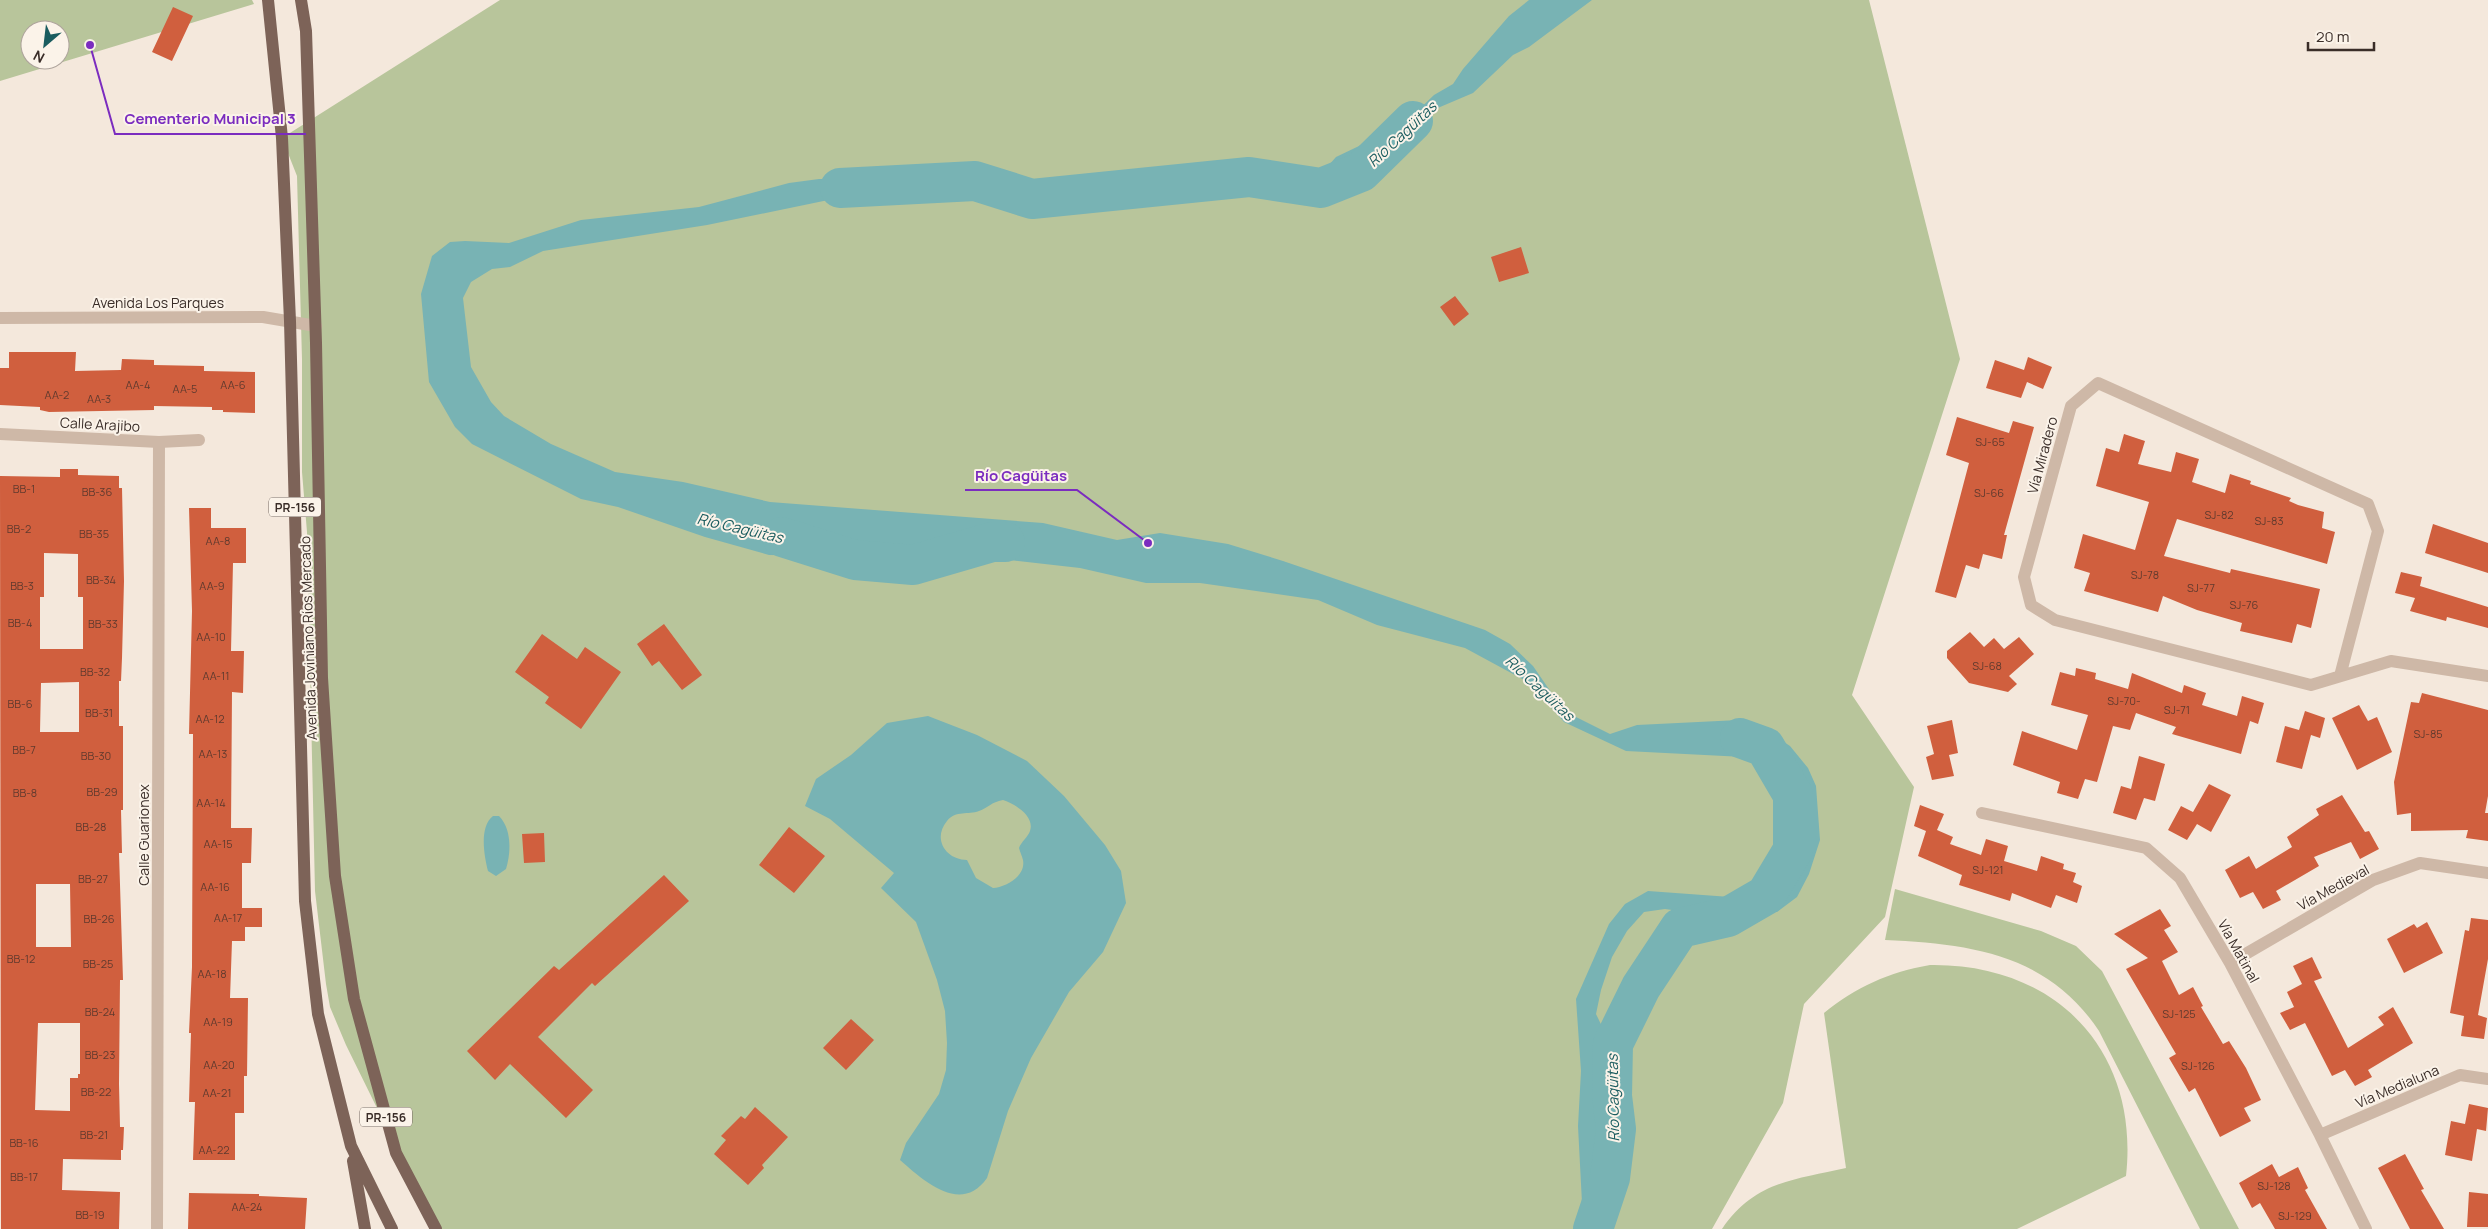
<svg xmlns="http://www.w3.org/2000/svg" width="2488" height="1229" font-family="Manrope,sans-serif">
<style>
.green{fill:#b8c59b;fill-rule:evenodd}
.water{fill:#78b3b4;fill-rule:evenodd}
.lines{fill:none;stroke-linecap:round;stroke-linejoin:round}
.river{stroke:#78b3b4;stroke-width:40}
.building{fill:#d05f3e;fill-rule:evenodd}
.street{stroke:#ceb8a7;stroke-width:12}
.primary{stroke:#7d6358;stroke-width:12}
.labels{text-anchor:middle;dominant-baseline:central;stroke-width:4;stroke-linejoin:round;paint-order:stroke}
.number-label{font-size:11px;fill:#603a2e}
.shield{fill:#fbf3e9;stroke:#746862;stroke-width:1}
.shield-label{font-size:12px;font-weight:bold;fill:#3a2d28}
.street-label{font-size:14px;fill:#3a2d28;stroke:#fbf3e9}
.water-label{font-size:15px;font-style:italic;fill:#1a5c5f;stroke:#fbf3e9}
.leader{fill:none;stroke:#7b2cbf;stroke-width:2}
.callout-dot{fill:#7b2cbf;stroke:#fbf3e9;stroke-width:2}
.callout-label{font-size:15px;text-anchor:middle;font-weight:bold;fill:#7b2cbf;stroke:#fbf3e9;stroke-width:4;stroke-linejoin:round;paint-order:stroke}
</style>
<rect width="100%" height="100%" fill="#f4e8dc"/>
<path class="green" d="M 0,0 L 252,0 L 254,4 L 0,81 ZM 30,30 L 60,30 L 60,60 L 30,60 Z
M 500,0 L 1869,0 L 1960,359 L 1852,695 L 1914,787 L 1885,917 L 1804,1004 L 1783,1103 L 1712,1229 L 440,1229 L 403,1161 L 346,1045 L 330,1007 L 326,984 L 315,891 L 307,532 L 302,472 L 302,359 L 297,176 L 282,138 Z
M 1895,889 L 2041,931 L 2076,946 L 2102,971 L 2239,1229 L 2200,1229 L 2099,1031 C 2048,954 1971,944 1885,940 Z
M 1930,965 C 2055,963 2140,1050 2126,1176 L 2017,1229 L 1722,1229 C 1755,1181 1794,1180 1846,1168 L 1824,1013 C 1856,987 1889,972 1930,965 Z"/>
<path class="water" d="M 1529,0 L 1592,0 L 1529,47 L 1513,55 L 1473,93 L 1433,110 L 1394,152 L 1366,164 L 1330,192 L 1321,174 L 1336,157 L 1403,125 L 1434,95 L 1453,84 L 1463,69 L 1509,16 Z
M 819,179 L 894,180 L 894,192 L 867,192 L 707,225 L 543,251 L 510,267 L 492,269 L 471,282 L 463,298 L 471,367 L 491,402 L 504,416 L 551,444 L 615,472 L 683,482 L 770,502 L 1043,523 L 1117,540 L 1160,533 L 1228,544 L 1283,561 L 1485,630 L 1510,644 L 1533,666 L 1564,711 L 1610,734 L 1637,725 L 1739,720 L 1772,734 L 1790,746 L 1808,768 L 1816,786 L 1820,840 L 1809,874 L 1797,897 L 1777,912 L 1693,913 L 1665,909 L 1644,912 L 1627,931 L 1612,957 L 1601,990 L 1596,1014 L 1610,1043 L 1618,1074 L 1612,1126 L 1606,1158 L 1605,1217 L 1598,1229 L 1575,1229 L 1582,1203 L 1578,1126 L 1581,1071 L 1576,999 L 1609,924 L 1625,904 L 1648,891 L 1744,898 L 1758,903 L 1780,889 C 1786,865 1806,826 1798,803 C 1795,792 1787,781 1782,771 L 1744,757 L 1626,751 L 1564,722 L 1528,682 L 1465,648 L 1377,625 L 1318,600 L 1200,583 L 1146,583 L 1080,568 L 904,548 L 865,548 L 821,556 L 769,555 L 705,537 L 618,507 L 581,499 L 472,444 L 455,427 L 429,382 L 421,294 L 432,256 L 450,242 L 465,241 L 509,243 L 581,220 L 699,207 L 789,183 Z
M 928,716 L 977,735 L 1027,761 L 1064,796 L 1105,845 L 1121,871 L 1126,903 L 1103,952 L 1069,992 L 1031,1058 L 1008,1111 L 987,1178 C 961,1215 924,1181 900,1160 L 906,1143 L 939,1094 L 946,1070 L 947,1043 L 945,1011 L 937,980 L 916,922 L 881,888 L 894,873 L 830,819 L 805,806 L 816,779 L 851,755 L 887,723 ZM 1003,800 C 1015,804 1035,816 1030,831 C 1028,837 1021,842 1019,848 C 1020,852 1022,856 1023,860 C 1026,876 1006,887 993,888 L 976,878 L 967,860 C 946,860 932,839 947,821 C 956,810 968,815 979,811 C 988,808 991,802 1003,800 Z
M 493,816 L 499,816 C 512,829 511,853 506,869 L 496,876 L 488,871 C 484,855 479,827 493,816 Z"/>
<g class="lines">
<path class="river" d="M 840,188 L 975,181 L 1032,199 L 1249,177 L 1321,188 L 1361,172 L 1413,121
M 782,537 L 855,560 L 913,565 L 992,542 L 1005,542
M 1593,1229 L 1610,1178 L 1616,1129 L 1612,1096 L 1613,1044 L 1641,987 L 1680,928 L 1728,917 L 1766,895 L 1793,850 L 1793,795 L 1765,747 L 1740,738"/>
</g>
<path class="building" d="M 173,7 L 193,16 L 172,61 L 152,52 Z
M 1521,247 L 1529,273 L 1499,282 L 1491,257 Z
M 1455,296 L 1469,314 L 1454,326 L 1440,307 Z
M 9,352 L 76,352 L 75,371 L 121,370 L 122,359 L 154,360 L 154,365 L 204,366 L 204,371 L 255,372 L 255,413 L 223,412 L 223,410 L 212,410 L 212,407 L 154,406 L 154,410 L 49,412 L 40,410 L 40,407 L 0,405 L 0,368 L 9,368 Z
M 2028,357 L 2052,367 L 2043,389 L 2027,382 L 2021,398 L 1986,388 L 1995,360 L 2024,370 Z
M 1957,417 L 2009,433 L 2013,421 L 2034,427 L 2004,535 L 2007,535 L 2002,559 L 1983,554 L 1979,569 L 1966,565 L 1956,598 L 1935,592 L 1969,463 L 1946,455 Z
M 2124,434 L 2145,441 L 2138,464 L 2171,472 L 2176,452 L 2199,459 L 2192,482 L 2225,493 L 2230,474 L 2251,481 L 2250,484 L 2291,498 L 2289,501 L 2298,505 L 2324,512 L 2322,528 L 2335,532 L 2327,564 L 2177,519 L 2164,556 L 2230,573 L 2231,569 L 2320,589 L 2311,628 L 2297,624 L 2292,643 L 2240,631 L 2242,623 L 2197,610 L 2163,596 L 2158,612 L 2084,591 L 2090,573 L 2074,568 L 2083,534 L 2135,550 L 2149,502 L 2096,486 L 2106,448 L 2119,452 Z
M 60,469 L 78,469 L 78,475 L 119,476 L 119,488 L 122,488 L 124,581 L 122,658 L 121,681 L 119,681 L 119,726 L 123,726 L 123,810 L 121,810 L 122,853 L 119,853 L 123,980 L 120,980 L 119,1084 L 120,1127 L 124,1127 L 123,1150 L 121,1150 L 121,1160 L 63,1159 L 62,1190 L 120,1192 L 119,1229 L 1,1229 L 0,476 L 60,477 ZM 44,553 L 78,554 L 78,597 L 83,597 L 83,649 L 40,649 L 40,597 L 44,597 ZM 79,682 L 79,732 L 40,732 L 41,683 ZM 36,884 L 70,884 L 71,947 L 36,947 ZM 38,1023 L 80,1023 L 80,1074 L 78,1074 L 78,1078 L 70,1078 L 70,1111 L 35,1110 Z
M 189,508 L 211,508 L 211,528 L 246,528 L 246,563 L 233,563 L 231,651 L 244,651 L 243,693 L 232,692 L 231,828 L 252,828 L 251,863 L 242,863 L 242,908 L 262,908 L 262,927 L 245,927 L 245,941 L 232,941 L 230,998 L 248,998 L 247,1076 L 244,1076 L 244,1113 L 235,1113 L 235,1160 L 193,1160 L 195,1102 L 189,1102 L 191,1033 L 189,1033 L 192,967 L 193,734 L 189,734 L 192,611 Z
M 2433,524 L 2488,543 L 2488,573 L 2425,553 Z
M 2401,572 L 2422,577 L 2420,586 L 2488,607 L 2488,628 L 2447,617 L 2446,621 L 2410,611 L 2415,598 L 2395,593 Z
M 664,624 L 702,675 L 682,690 L 659,661 L 652,666 L 637,644 Z
M 1970,632 L 1984,647 L 1994,638 L 2004,649 L 2019,637 L 2034,654 L 2009,676 L 2017,684 L 2008,692 L 1969,683 L 1947,658 L 1947,651 Z
M 542,634 L 577,659 L 585,647 L 621,672 L 581,729 L 545,703 L 549,697 L 515,672 Z
M 2076,668 L 2096,673 L 2095,679 L 2128,689 L 2132,673 L 2182,693 L 2184,685 L 2206,693 L 2202,705 L 2237,716 L 2242,696 L 2264,703 L 2258,724 L 2250,721 L 2241,754 L 2172,734 L 2176,727 L 2136,713 L 2130,730 L 2113,726 L 2097,782 L 2085,779 L 2078,799 L 2057,793 L 2060,782 L 2013,765 L 2022,731 L 2077,750 L 2088,715 L 2051,705 L 2060,672 L 2075,676 Z
M 2422,693 L 2488,710 L 2488,796 L 2485,813 L 2488,813 L 2488,841 L 2466,838 L 2468,830 L 2411,831 L 2411,813 L 2397,815 L 2394,782 L 2411,702 L 2419,703 Z
M 2359,705 L 2368,721 L 2377,717 L 2392,752 L 2357,770 L 2332,718 Z
M 2305,711 L 2325,718 L 2320,738 L 2311,735 L 2302,769 L 2276,762 L 2285,726 L 2299,730 Z
M 1952,720 L 1958,753 L 1949,755 L 1954,776 L 1932,780 L 1926,757 L 1934,754 L 1927,726 Z
M 2139,756 L 2165,764 L 2155,801 L 2144,798 L 2136,820 L 2113,813 L 2121,786 L 2131,789 Z
M 2209,784 L 2231,795 L 2211,832 L 2197,824 L 2187,840 L 2168,830 L 2181,806 L 2193,812 Z
M 2342,795 L 2365,832 L 2369,831 L 2379,849 L 2360,859 L 2351,842 L 2314,857 L 2319,866 L 2276,891 L 2281,900 L 2263,909 L 2253,892 L 2240,898 L 2225,870 L 2249,856 L 2256,869 L 2292,847 L 2287,837 L 2319,815 L 2316,809 Z
M 1920,805 L 1944,814 L 1937,830 L 1953,837 L 1950,844 L 1981,855 L 1986,839 L 2008,846 L 2004,861 L 2037,871 L 2041,856 L 2064,864 L 2063,869 L 2076,873 L 2073,882 L 2082,886 L 2077,903 L 2056,895 L 2051,908 L 2012,893 L 2010,901 L 1959,885 L 1962,875 L 1918,856 L 1926,831 L 1914,826 Z
M 789,827 L 825,856 L 794,893 L 759,865 Z
M 544,833 L 545,862 L 524,863 L 522,834 Z
M 664,875 L 689,901 L 595,986 L 592,983 L 538,1037 L 593,1090 L 566,1118 L 510,1064 L 495,1080 L 467,1051 L 554,966 L 559,970 Z
M 2160,909 L 2171,926 L 2164,930 L 2178,952 L 2162,961 L 2179,995 L 2193,987 L 2203,1006 L 2201,1007 L 2223,1044 L 2229,1041 L 2246,1068 L 2261,1100 L 2244,1108 L 2251,1121 L 2220,1137 L 2195,1088 L 2189,1092 L 2169,1058 L 2176,1054 L 2126,969 L 2148,958 L 2114,934 Z
M 2471,918 L 2488,920 L 2488,959 L 2478,1015 L 2487,1018 L 2484,1039 L 2461,1036 L 2464,1016 L 2450,1013 L 2465,930 L 2469,931 Z
M 2427,922 L 2443,953 L 2404,973 L 2387,939 L 2414,924 L 2417,928 Z
M 2312,957 L 2322,978 L 2314,981 L 2348,1048 L 2384,1025 L 2378,1017 L 2393,1007 L 2413,1043 L 2368,1070 L 2372,1077 L 2355,1086 L 2345,1070 L 2332,1076 L 2305,1023 L 2290,1030 L 2280,1013 L 2294,1007 L 2287,992 L 2302,984 L 2293,966 Z
M 851,1019 L 874,1040 L 846,1070 L 823,1048 Z
M 2469,1104 L 2488,1108 L 2486,1131 L 2477,1129 L 2472,1161 L 2445,1155 L 2451,1121 L 2465,1124 Z
M 755,1107 L 788,1137 L 762,1165 L 764,1168 L 748,1185 L 714,1154 L 726,1140 L 721,1136 L 741,1116 L 745,1119 Z
M 2405,1154 L 2424,1189 L 2421,1190 L 2444,1229 L 2410,1229 L 2378,1168 Z
M 2272,1164 L 2279,1177 L 2298,1167 L 2308,1188 L 2305,1190 L 2327,1229 L 2275,1229 L 2260,1203 L 2252,1208 L 2239,1183 Z
M 2469,1192 L 2488,1194 L 2488,1227 L 2467,1227 Z
M 189,1193 L 259,1194 L 259,1196 L 307,1198 L 305,1229 L 188,1229 Z"/>
<g class="lines">
<path class="street" d="M 0,318 L 263,317 L 316,326
M 0,434 L 159,442 L 199,440
M 2340,676 L 2378,531 L 2368,504 L 2098,383 L 2071,406 L 2024,577 L 2031,605 L 2055,620 L 2311,685 L 2391,661 L 2488,676
M 1982,813 L 2146,848 L 2180,878 L 2230,963 L 2320,1135 L 2366,1229
M 2230,963 L 2373,880 L 2420,863 L 2488,873
M 2320,1135 L 2460,1075 L 2488,1079
M 157,1229 L 159,442"/>
<path class="primary" d="M 268,0 L 282,138 L 290,321 L 305,901 L 318,1014 L 351,1146 L 392,1229
M 301,0 L 306,31 L 316,343 L 322,678 L 335,876 L 354,999 L 396,1153 L 436,1229
M 353,1161 L 365,1229"/>
</g>
<g class="labels">
<g class="number-label">
<text x="138" y="384">AA-4</text>
<text x="233" y="384">AA-6</text>
<text x="185" y="388">AA-5</text>
<text x="57" y="394">AA-2</text>
<text x="99" y="398">AA-3</text>
<text x="1990" y="441">SJ-65</text>
<text x="24" y="488">BB-1</text>
<text x="97" y="491">BB-36</text>
<text x="1989" y="492">SJ-66</text>
<text x="2219" y="514">SJ-82</text>
<text x="2269" y="520">SJ-83</text>
<text x="19" y="528">BB-2</text>
<text x="94" y="533">BB-35</text>
<text x="218" y="540">AA-8</text>
<text x="2145" y="574">SJ-78</text>
<text x="101" y="579">BB-34</text>
<text x="22" y="585">BB-3</text>
<text x="212" y="585">AA-9</text>
<text x="2201" y="587">SJ-77</text>
<text x="2244" y="604">SJ-76</text>
<text x="20" y="622">BB-4</text>
<text x="103" y="623">BB-33</text>
<text x="211" y="636">AA-10</text>
<text x="1987" y="665">SJ-68</text>
<text x="95" y="671">BB-32</text>
<text x="216" y="675">AA-11</text>
<text x="2124" y="700">SJ-70-</text>
<text x="20" y="703">BB-6</text>
<text x="2177" y="709">SJ-71</text>
<text x="99" y="712">BB-31</text>
<text x="210" y="718">AA-12</text>
<text x="2428" y="733">SJ-85</text>
<text x="24" y="749">BB-7</text>
<text x="213" y="753">AA-13</text>
<text x="96" y="755">BB-30</text>
<text x="102" y="791">BB-29</text>
<text x="25" y="792">BB-8</text>
<text x="211" y="802">AA-14</text>
<text x="91" y="826">BB-28</text>
<text x="218" y="843">AA-15</text>
<text x="1988" y="869">SJ-121</text>
<text x="93" y="878">BB-27</text>
<text x="215" y="886">AA-16</text>
<text x="228" y="917">AA-17</text>
<text x="99" y="918">BB-26</text>
<text x="21" y="958">BB-12</text>
<text x="98" y="963">BB-25</text>
<text x="212" y="973">AA-18</text>
<text x="100" y="1011">BB-24</text>
<text x="2179" y="1013">SJ-125</text>
<text x="218" y="1021">AA-19</text>
<text x="100" y="1054">BB-23</text>
<text x="219" y="1064">AA-20</text>
<text x="2198" y="1065">SJ-126</text>
<text x="96" y="1091">BB-22</text>
<text x="217" y="1092">AA-21</text>
<text x="94" y="1134">BB-21</text>
<text x="24" y="1142">BB-16</text>
<text x="214" y="1149">AA-22</text>
<text x="24" y="1176">BB-17</text>
<text x="2274" y="1185">SJ-128</text>
<text x="247" y="1206">AA-24</text>
<text x="90" y="1214">BB-19</text>
<text x="2295" y="1215">SJ-129</text>
</g>
<g class="shield">
<rect x="269" y="497.5" width="52" height="19" rx="4"/>
<rect x="360" y="1107.5" width="52" height="19" rx="4"/>
</g>
<g class="shield-label">
<text x="295" y="507">PR-156</text>
<text x="386" y="1117">PR-156</text>
</g>
<g class="street-label">
<text x="158" y="302">Avenida Los Parques</text>
<text transform="translate(100 424) rotate(3)">Calle Arajibo</text>
<text transform="translate(2042 455) rotate(-75)">Vía Miradero</text>
<text transform="translate(308 638) rotate(-92)">Avenida Joviniano Ríos Mercado</text>
<text transform="translate(143 835) rotate(-90)">Calle Guarionex</text>
<text transform="translate(2333 887) rotate(-29)">Vía Medieval</text>
<text transform="translate(2239 951) rotate(61)">Vía Matinal</text>
<text transform="translate(2397 1086) rotate(-23)">Vía Medialuna</text>
</g>
<g class="water-label">
<text transform="translate(1402 134) rotate(-43)">Río Cagüitas</text>
<text transform="translate(740 528) rotate(13)">Río Cagüitas</text>
<text transform="translate(1540 688) rotate(43)">Río Cagüitas</text>
<text transform="translate(1613 1098) rotate(-91)">Río Cagüitas</text>
</g>
</g>
<path class="leader" d="M90 45L115 134H306M1148 543L1077 490H965"/>
<g class="callout-dot">
<circle cx="90" cy="45" r="5"/>
<circle cx="1148" cy="543" r="5"/>
</g>
<g class="callout-label">
<text x="210" y="124">Cementerio Municipal 3</text>
<text x="1021" y="481">Río Cagüitas</text>
</g>
<g transform="translate(45 45) rotate(208)"><circle r="24" fill="#fbf3e9" stroke="#aea49c"/>
<path d="M0-4L9 19L0 12L-9 19Z" fill="#1a5c5f"/>
<text y="-8" font-size="14" font-weight="bold" text-anchor="middle" fill="#3a2d28">N</text>
</g>
<path d="M2308 42v8h66v-8" fill="none" stroke="#3a2d28" stroke-width="2.5"/>
<text x="2316" y="42" font-size="15" fill="#3a2d28" stroke="#fbf3e9" stroke-width="4" paint-order="stroke">20 m</text>
</svg>
